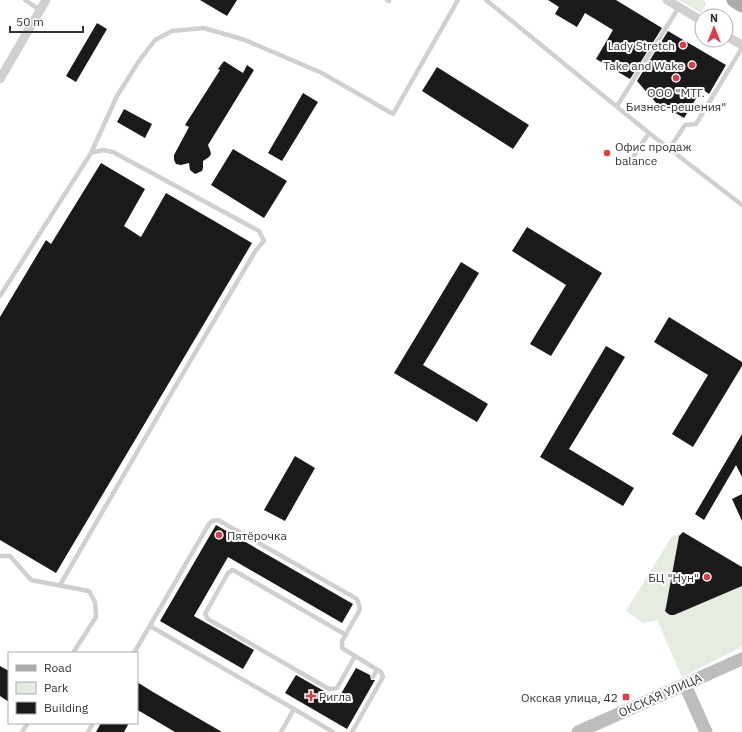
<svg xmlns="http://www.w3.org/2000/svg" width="742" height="732" font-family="'IBM Plex Sans',sans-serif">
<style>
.green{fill:#e6ecdf}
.building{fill:#1a1a1a}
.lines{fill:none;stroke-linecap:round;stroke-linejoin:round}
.lane{stroke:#d0d0d0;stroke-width:4.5}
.street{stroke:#d0d0d0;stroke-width:9}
.secondary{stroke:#bdbdbd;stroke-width:13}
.primary{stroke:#ababab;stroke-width:15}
.poi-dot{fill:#e63946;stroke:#fff;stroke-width:1.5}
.labels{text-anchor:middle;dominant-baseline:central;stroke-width:4;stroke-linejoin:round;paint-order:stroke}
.poi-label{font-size:12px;fill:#333;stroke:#fff;text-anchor:end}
.street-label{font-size:12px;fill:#333;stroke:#fff}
</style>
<rect width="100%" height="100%" fill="#fff"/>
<path class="green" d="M 679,0 L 702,0 L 707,3 L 701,13 Z
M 679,534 L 666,607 C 665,611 666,613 670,615 L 742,586 L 742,647 L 682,677 L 657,620 L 643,623 L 626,611 L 672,536 Z"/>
<path class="building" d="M 200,0 L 237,0 L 227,16 Z
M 548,0 L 616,0 L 662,28 L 630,79 L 596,59 L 613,30 L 585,13 L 577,27 L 555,14 L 559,7 Z
M 97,23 L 107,29 L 76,82 L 66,76 Z
M 668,31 L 726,65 L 709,94 L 702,89 L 684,118 L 667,108 L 664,112 L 637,81 Z
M 224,61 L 243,73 L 247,65 L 254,70 L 208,145 L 210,150 L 211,154 L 209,157 L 203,161 L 203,168 L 202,171 L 195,174 L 190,170 L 189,163 L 181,165 L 176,164 L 174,160 L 174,155 L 189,127 L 185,125 L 220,70 L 218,69 Z
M 437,67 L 529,125 L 513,149 L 422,91 Z
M 303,93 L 318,102 L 282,161 L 268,153 Z
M 124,109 L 152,124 L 145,138 L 117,122 Z
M 233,149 L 287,181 L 264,218 L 211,185 Z
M 101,163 L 145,189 L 124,226 L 141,237 L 166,193 L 252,243 L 56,573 L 0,540 L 0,317 L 46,240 L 51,244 Z
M 527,227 L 602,273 L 551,356 L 530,344 L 566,285 L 512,251 Z
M 461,262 L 479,273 L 423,365 L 488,404 L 477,422 L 394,373 Z
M 669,317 L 742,362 L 742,366 L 693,447 L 672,434 L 708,375 L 654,342 Z
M 606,346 L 625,357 L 569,449 L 634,488 L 623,506 L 540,457 Z
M 742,434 L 742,477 L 736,465 L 704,520 L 695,514 Z
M 295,456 L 315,468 L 285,521 L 264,510 Z
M 742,494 L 742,521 L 732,499 Z
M 216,525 L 353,604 L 342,623 L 228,557 L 194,616 L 254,650 L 243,669 L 160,621 Z
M 683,532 L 742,567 L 742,586 L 674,615 L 670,615 L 667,613 L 665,611 L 666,607 L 679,536 Z
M 0,666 L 9,671 L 9,702 L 0,696 Z
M 356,668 L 370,675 L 371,680 L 375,680 L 347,729 L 285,693 L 296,675 L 338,699 Z
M 137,682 L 153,692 L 222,732 L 175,732 L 141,712 L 137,710 Z
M 101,723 L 129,723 L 124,732 L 96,732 Z"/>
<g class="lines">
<path class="lane" d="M 25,0 L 40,10
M 387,0 L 389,1
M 486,0 L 649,133 L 742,205
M 617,106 L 679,7
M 669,149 L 685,125 L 696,124 L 742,48
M 91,153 L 117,96 L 139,61 L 155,40 L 172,31 L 204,28 L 245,40 L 322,73 L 393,114 L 458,0
M 631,160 L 649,133
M 0,296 L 91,153 L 103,150 L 113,152 L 259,231 L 264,241 L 256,250 L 169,397 L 60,585
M 0,556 L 10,556 L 31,580 L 89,591 L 95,602 L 96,617 L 73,653
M 150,626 L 294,709
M 346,635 L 235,571 L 232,570 L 228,573 L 205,614 L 208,619 L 329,689 L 334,689 L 337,688 L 355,656
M 134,653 L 209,524 L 212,521 L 218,520 L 357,599 L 360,608 L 358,613 L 342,641 L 342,648 L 381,672 L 383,677 L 352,732
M 373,677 L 377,670
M 22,732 L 28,723
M 88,732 L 93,723
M 281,732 L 294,709 L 333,732"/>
<path class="street" d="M 667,0 L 702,21
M 726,36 L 742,45
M 0,79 L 46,0"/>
<path class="secondary" d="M 685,685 L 706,732
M 578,732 L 742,659"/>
<path class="primary" d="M 734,0 L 742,5"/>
</g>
<g class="poi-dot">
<circle cx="683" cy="45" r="4"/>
<circle cx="692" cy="65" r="4"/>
<circle cx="676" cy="78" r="4"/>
<circle cx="607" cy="153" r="4"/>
<circle cx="219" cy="535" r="4"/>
<circle cx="707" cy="577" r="4"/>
<path d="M309 690h4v4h4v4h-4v4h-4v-4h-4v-4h4z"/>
<rect x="622" y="693" width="8" height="8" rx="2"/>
</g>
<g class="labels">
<g class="poi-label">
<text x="675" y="45">Lady Stretch</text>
<text x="684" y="65">Take and Wake</text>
<text x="676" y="92" text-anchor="middle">ООО "МТГ.<tspan x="676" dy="14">Бизнес-решения"</tspan></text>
<text x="615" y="146" text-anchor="start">Офис продаж<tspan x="615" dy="14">balance</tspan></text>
<text x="227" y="535" text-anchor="start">Пятёрочка</text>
<text x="699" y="577">БЦ "Нун"</text>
<text x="319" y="696" text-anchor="start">Ригла</text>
<text x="618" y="697">Окская улица, 42</text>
</g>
<g class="street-label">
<text transform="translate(660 695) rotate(-24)">ОКСКАЯ УЛИЦА</text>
</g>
</g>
<rect x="8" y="652" width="130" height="72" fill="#ffffff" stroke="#adadad"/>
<rect x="16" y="665" width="20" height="6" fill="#ababab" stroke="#adadad"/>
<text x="44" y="672" font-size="12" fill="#333333">Road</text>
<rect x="16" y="682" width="20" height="12" fill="#e6ecdf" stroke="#adadad"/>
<text x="44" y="692" font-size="12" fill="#333333">Park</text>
<rect x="16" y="702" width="20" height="12" fill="#1a1a1a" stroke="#adadad"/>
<text x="44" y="712" font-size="12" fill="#333333">Building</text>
<g transform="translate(714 28)"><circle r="19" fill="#ffffff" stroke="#adadad"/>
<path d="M0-3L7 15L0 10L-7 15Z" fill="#e63946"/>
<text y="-6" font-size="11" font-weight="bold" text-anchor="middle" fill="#333333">N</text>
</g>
<path d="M10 26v6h73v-6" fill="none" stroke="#333333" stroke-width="2"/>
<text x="16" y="26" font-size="12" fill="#333333" stroke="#ffffff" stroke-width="3" paint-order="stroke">50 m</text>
</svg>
